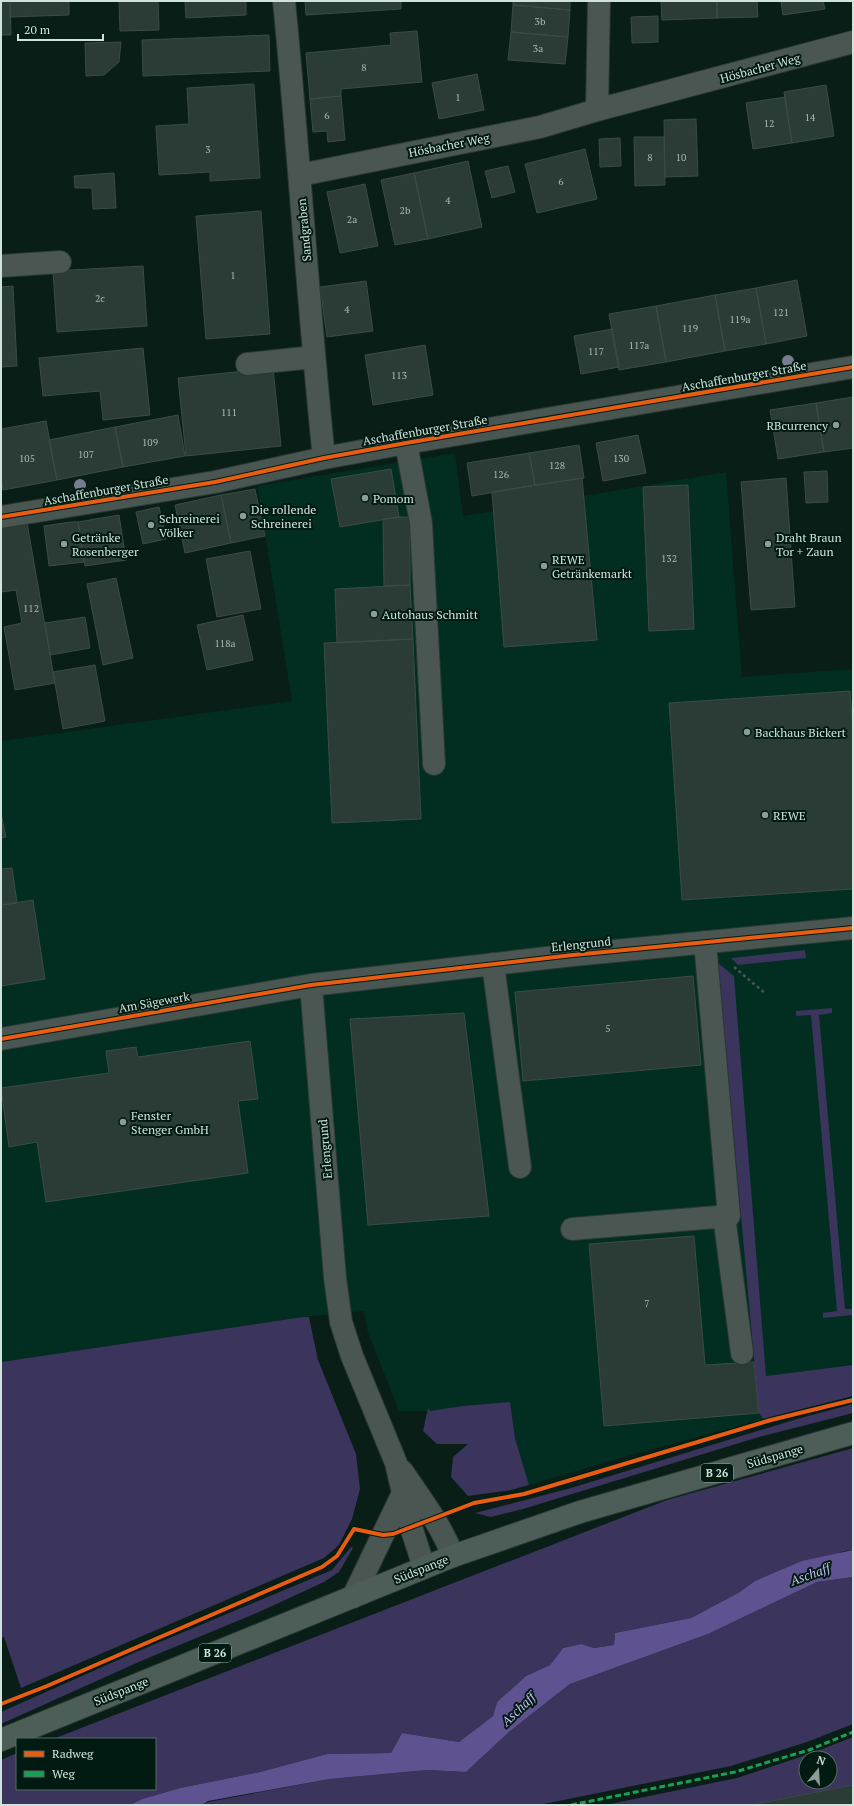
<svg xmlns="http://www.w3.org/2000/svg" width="854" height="1806" font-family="'PT Serif',serif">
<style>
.built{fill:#012e20}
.green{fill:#3b345d;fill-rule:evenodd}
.water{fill:#5f5291}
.building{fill:#2a3c35;stroke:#3b4c45}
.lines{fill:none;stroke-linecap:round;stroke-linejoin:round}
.minor-casing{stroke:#2a3833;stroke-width:24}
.major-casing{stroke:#2a3833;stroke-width:24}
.path{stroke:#495652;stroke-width:2.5;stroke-dasharray:3 3;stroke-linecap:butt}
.minor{stroke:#495651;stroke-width:22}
.major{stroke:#4c5e57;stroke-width:22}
.quiet{stroke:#1a9f57;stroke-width:3;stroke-dasharray:6 3;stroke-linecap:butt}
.cycleway-casing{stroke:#011b12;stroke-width:6}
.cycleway{stroke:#e95d12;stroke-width:4}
.tree{fill:#787e90}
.poi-dot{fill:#8a9e96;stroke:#011b12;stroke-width:1.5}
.labels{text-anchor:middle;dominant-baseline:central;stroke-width:4;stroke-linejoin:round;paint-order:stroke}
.number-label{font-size:10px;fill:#a6b9b2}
.shield{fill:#011b12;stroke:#92a79f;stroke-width:1}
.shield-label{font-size:11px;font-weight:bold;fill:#d0e3db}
.street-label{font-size:12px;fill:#d0e3db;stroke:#011b12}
.poi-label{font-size:12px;fill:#d0e3db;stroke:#011b12;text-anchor:start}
.water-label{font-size:13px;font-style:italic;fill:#c4b9f4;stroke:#011b12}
</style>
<rect width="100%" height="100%" fill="#081e16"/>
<path class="built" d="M 455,453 L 463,516 L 726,472 L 742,677 L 853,669 L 853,1395 L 624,1457 L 529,1485 L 515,1438 L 510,1402 L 430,1411 L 399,1411 L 368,1333 L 364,1311 L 303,1317 L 1,1362 L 1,741 L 292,701 L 257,486 Z"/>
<path class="green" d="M 805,950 L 806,958 L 738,965 L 731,958 Z
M 718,963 L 734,976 L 766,1376 L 853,1365 L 853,1396 L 763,1419 L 759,1413 Z
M 832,1008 L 832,1013 L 819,1015 L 845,1309 L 853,1309 L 853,1315 L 823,1318 L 823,1313 L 837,1311 L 811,1015 L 796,1016 L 796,1011 Z
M 303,1317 L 309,1317 L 318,1360 L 356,1454 L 360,1489 L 352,1519 L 339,1545 L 324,1558 L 21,1688 L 4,1637 L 1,1638 L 1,1362 Z
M 510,1402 L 515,1438 L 529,1485 L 511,1490 L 468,1496 L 451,1477 L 453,1457 L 468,1444 L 437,1444 L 423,1431 L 428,1408 L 430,1411 L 463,1406 Z
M 853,1404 L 853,1413 L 759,1437 L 523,1509 L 491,1517 L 475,1513 L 571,1488 L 797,1419 Z
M 853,1448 L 853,1550 L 845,1551 L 755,1581 L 738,1593 L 691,1618 L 615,1633 L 614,1645 L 594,1648 L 581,1644 L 563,1648 L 550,1665 L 526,1676 L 497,1702 L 493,1716 L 459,1742 L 402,1733 L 391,1753 L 327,1754 L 260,1772 L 180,1788 L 142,1799 L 130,1805 L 1,1805 L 1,1760 L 17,1753 L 17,1789 L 155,1789 L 155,1739 L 53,1739 L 667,1500 Z
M 351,1547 L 353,1548 L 339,1572 L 324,1582 L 259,1612 L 141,1661 L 1,1724 L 1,1712 L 136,1652 L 332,1570 Z
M 853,1577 L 853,1724 L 807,1742 L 731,1766 L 539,1805 L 202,1805 L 208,1802 L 330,1779 L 427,1770 L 466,1772 L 510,1731 L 570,1684 L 708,1634 L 817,1582 Z
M 853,1737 L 853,1785 L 751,1805 L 605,1805 L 737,1778 L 812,1753 ZM 806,1758 L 830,1758 L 830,1782 L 806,1782 Z"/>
<path class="water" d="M 853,1550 L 853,1577 L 817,1582 L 708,1634 L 570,1684 L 510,1731 L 466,1772 L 427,1770 L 330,1779 L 208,1801 L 202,1805 L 130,1805 L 142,1799 L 180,1788 L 260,1772 L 327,1754 L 391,1753 L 402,1733 L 459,1742 L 493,1716 L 497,1702 L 526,1676 L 550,1665 L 563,1648 L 581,1644 L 594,1648 L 614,1645 L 615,1633 L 691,1618 L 738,1593 L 755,1581 L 802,1561 Z"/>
<path class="building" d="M 1,1 L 10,1 L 11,35 L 1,35 Z
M 10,1 L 69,1 L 69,15 L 10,17 Z
M 119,1 L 158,1 L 159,30 L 120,31 Z
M 185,1 L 246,1 L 246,15 L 186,18 Z
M 305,1 L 401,1 L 401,9 L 306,15 Z
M 513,1 L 570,1 L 570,10 L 513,5 Z
M 661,1 L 717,1 L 717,18 L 662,20 Z
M 717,1 L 757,1 L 758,17 L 717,18 Z
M 781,1 L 823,1 L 825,9 L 783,15 Z
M 513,5 L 570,10 L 568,37 L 511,32 Z
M 658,16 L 658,42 L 632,43 L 631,17 Z
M 417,31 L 422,82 L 341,89 L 341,96 L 310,99 L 306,53 L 391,45 L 390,33 Z
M 511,32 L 568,37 L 565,64 L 508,60 Z
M 269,35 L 270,71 L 143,76 L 142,40 Z
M 121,42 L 119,62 L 104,75 L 86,76 L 85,43 Z
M 477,74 L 484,110 L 439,119 L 432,83 Z
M 254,84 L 260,178 L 210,181 L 210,172 L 159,175 L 156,126 L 189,124 L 187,88 Z
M 826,85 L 834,136 L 792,143 L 784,92 Z
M 341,96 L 345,140 L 328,142 L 327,131 L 313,132 L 310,99 Z
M 785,97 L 792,143 L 753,149 L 746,103 Z
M 696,119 L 698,176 L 665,177 L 664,120 Z
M 634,137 L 664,137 L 665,185 L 635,186 Z
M 620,138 L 621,166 L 600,167 L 599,139 Z
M 585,149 L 597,199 L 537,213 L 525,164 Z
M 468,161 L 482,227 L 428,239 L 414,173 Z
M 508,166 L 515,192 L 492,198 L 485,171 Z
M 114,173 L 116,208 L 93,209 L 92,188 L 75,188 L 74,176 Z
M 414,173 L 428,239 L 395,245 L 381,180 Z
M 365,184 L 378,246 L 340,253 L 327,192 Z
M 261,211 L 270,334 L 206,339 L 196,216 Z
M 143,266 L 147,326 L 57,332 L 53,271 Z
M 797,280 L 807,336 L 766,344 L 756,288 Z
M 366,281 L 373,331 L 327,337 L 320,287 Z
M 13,286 L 17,366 L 1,367 L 1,287 Z
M 756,288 L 766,344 L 725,351 L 715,295 Z
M 715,295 L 725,351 L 666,362 L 656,306 Z
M 656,306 L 666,362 L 619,370 L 609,314 Z
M 612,329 L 619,367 L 581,374 L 574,336 Z
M 425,345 L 433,395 L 373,405 L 365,355 Z
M 143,348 L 150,415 L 103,420 L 100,391 L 43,396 L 39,358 Z
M 273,368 L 281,446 L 186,456 L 178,378 Z
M 853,397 L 853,448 L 824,452 L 816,403 Z
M 816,403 L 824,452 L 778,459 L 770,410 Z
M 178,415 L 185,456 L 123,467 L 115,427 Z
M 46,421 L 57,480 L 3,490 L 1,477 L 1,429 Z
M 115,427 L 123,467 L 57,480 L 49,440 Z
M 638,435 L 646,473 L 603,481 L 596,443 Z
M 579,445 L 584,478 L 535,485 L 529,453 Z
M 529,453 L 535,485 L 472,496 L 467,463 Z
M 391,469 L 399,517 L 340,527 L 331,479 Z
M 827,471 L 828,502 L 806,503 L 804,472 Z
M 582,478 L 597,640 L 504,647 L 492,492 Z
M 786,478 L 795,607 L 751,610 L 741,482 Z
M 688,485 L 694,629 L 649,631 L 643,487 Z
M 255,489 L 265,536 L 231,543 L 221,495 Z
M 221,495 L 231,543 L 185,553 L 175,505 Z
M 159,507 L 166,539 L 143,544 L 136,512 Z
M 119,515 L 126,560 L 85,566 L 78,522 Z
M 399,517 L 410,517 L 410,585 L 384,586 L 383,519 Z
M 70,522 L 78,522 L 84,562 L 49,566 L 44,526 Z
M 27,523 L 55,683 L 15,690 L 4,627 L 22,623 L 16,590 L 1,592 L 1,527 Z
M 250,551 L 261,609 L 217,617 L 206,559 Z
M 116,578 L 133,658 L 103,665 L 87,584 Z
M 410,585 L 413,639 L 337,643 L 335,589 Z
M 243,615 L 253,660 L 207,670 L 197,625 Z
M 85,617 L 90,648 L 50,655 L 45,623 Z
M 413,639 L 421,819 L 332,823 L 324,643 Z
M 95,665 L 105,721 L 63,729 L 53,672 Z
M 850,691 L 853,733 L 853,889 L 682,900 L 669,703 Z
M 1,814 L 6,837 L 1,838 Z
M 12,868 L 17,903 L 1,905 L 1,869 Z
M 33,900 L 45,979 L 1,986 L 1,905 Z
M 693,976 L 701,1065 L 523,1081 L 515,992 Z
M 464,1013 L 489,1216 L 368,1225 L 350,1019 Z
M 250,1041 L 258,1099 L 238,1101 L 248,1173 L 46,1202 L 37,1142 L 9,1147 L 1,1088 L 109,1073 L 106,1051 L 136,1047 L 138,1057 Z
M 694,1236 L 705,1365 L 754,1362 L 759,1413 L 604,1426 L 589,1244 Z
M 853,1785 L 853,1805 L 751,1805 Z"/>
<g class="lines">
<g class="minor-casing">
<path id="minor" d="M 284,1 C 299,153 308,306 324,458
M 597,110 L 599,1
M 300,175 L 540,127 L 597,110 L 853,42
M 1,266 L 60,262
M 247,364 L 313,357
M 406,443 L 421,523 L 434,764
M 1,517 L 215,482 L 324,458 L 406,443 L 853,367
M 493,964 L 520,1167
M 311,985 L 335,1278 L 341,1322 L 352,1356 L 396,1463 L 411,1527 L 424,1567
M 1,1039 L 311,985 L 573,955 L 853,928
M 724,1216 L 742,1353
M 572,1229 L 729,1216 L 705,942
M 402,1471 C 421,1499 441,1525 453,1556
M 353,1597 L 403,1493"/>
</g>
<g class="major-casing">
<path id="major" d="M 1,1740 L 453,1556 L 580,1512 L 853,1433"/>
</g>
<path class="path" d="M 734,967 L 766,994"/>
<use href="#minor" class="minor"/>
<use href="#major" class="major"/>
<path class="quiet" d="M 571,1805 L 735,1772 L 809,1750 L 853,1732"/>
<g class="cycleway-casing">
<path id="cycleway" d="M 1,517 L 215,482 L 324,458 L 406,443 L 853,367
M 1,1039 L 311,985 L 573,955 L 853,928
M 1,1704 L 47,1686 L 322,1567 L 337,1556 L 354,1529 L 383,1535 L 393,1534 L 474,1503 L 524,1494 L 771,1420 L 853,1400"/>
</g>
<use href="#cycleway" class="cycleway"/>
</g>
<g class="tree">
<circle cx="788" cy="361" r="6"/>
<circle cx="80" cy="485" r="6"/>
</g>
<g class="poi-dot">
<circle cx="836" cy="425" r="4"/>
<circle cx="365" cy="498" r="4"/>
<circle cx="243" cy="516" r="4"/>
<circle cx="151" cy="525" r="4"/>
<circle cx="64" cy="544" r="4"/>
<circle cx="768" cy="544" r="4"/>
<circle cx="544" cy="566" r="4"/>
<circle cx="374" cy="614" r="4"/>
<circle cx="747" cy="732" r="4"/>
<circle cx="765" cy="815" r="4"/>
<circle cx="123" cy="1122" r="4"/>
</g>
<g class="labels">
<g class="number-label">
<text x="540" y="21">3b</text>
<text x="538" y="48">3a</text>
<text x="364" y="67">8</text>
<text x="458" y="97">1</text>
<text x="327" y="115">6</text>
<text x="810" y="117">14</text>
<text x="769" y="123">12</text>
<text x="208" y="149">3</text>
<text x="650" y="157">8</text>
<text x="681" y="157">10</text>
<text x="561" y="181">6</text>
<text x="448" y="200">4</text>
<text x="405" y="210">2b</text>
<text x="352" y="219">2a</text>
<text x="233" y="275">1</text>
<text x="100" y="298">2c</text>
<text x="347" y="309">4</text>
<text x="781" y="312">121</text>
<text x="740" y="319">119a</text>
<text x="690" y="328">119</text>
<text x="639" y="345">117a</text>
<text x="596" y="351">117</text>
<text x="399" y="375">113</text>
<text x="229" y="412">111</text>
<text x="150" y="442">109</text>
<text x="86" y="454">107</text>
<text x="27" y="458">105</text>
<text x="621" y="458">130</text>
<text x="557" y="465">128</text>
<text x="501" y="474">126</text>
<text x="669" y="558">132</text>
<text x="31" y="608">112</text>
<text x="225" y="643">118a</text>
<text x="608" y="1028">5</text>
<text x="647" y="1303">7</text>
</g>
<g class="shield">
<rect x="701" y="1464" width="32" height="18" rx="3"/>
<rect x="199" y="1644" width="32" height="18" rx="3"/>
</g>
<g class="shield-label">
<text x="717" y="1473">B 26</text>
<text x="215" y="1653">B 26</text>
</g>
<g class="street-label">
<text transform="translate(760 68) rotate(-15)">Hösbacher Weg</text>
<text transform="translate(449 145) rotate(-11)">Hösbacher Weg</text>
<text transform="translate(304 230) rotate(-95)">Sandgraben</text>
<text transform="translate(744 376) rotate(-10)">Aschaffenburger Straße</text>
<text transform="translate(425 430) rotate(-10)">Aschaffenburger Straße</text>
<text transform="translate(106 490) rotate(-10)">Aschaffenburger Straße</text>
<text transform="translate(581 944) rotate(-6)">Erlengrund</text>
<text transform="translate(154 1002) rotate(-10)">Am Sägewerk</text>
<text transform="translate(325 1149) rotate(-95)">Erlengrund</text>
<text transform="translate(775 1456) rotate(-16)">Südspange</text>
<text transform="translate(421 1569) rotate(-22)">Südspange</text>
<text transform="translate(121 1691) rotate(-22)">Südspange</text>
</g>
<g class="poi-label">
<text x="828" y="425" text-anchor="end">RBcurrency</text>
<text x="373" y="498">Pomom</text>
<text x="251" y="509">Die rollende<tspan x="251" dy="14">Schreinerei</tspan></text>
<text x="159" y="518">Schreinerei<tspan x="159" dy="14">Völker</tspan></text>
<text x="72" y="537">Getränke<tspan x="72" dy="14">Rosenberger</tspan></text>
<text x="776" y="537">Draht Braun<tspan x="776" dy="14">Tor + Zaun</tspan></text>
<text x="552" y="559">REWE<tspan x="552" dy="14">Getränkemarkt</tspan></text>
<text x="382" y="614">Autohaus Schmitt</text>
<text x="755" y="732">Backhaus Bickert</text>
<text x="773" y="815">REWE</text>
<text x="131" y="1115">Fenster<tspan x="131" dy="14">Stenger GmbH</tspan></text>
</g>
<g class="water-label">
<text transform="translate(810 1574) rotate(-20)">Aschaff</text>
<text transform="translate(518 1709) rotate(-44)">Aschaff</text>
</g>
</g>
<rect width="854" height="1806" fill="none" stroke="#d0e3db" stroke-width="4"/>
<rect x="16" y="1738" width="140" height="52" fill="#011b12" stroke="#546b62"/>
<rect x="24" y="1751" width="20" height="6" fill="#e95d12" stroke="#546b62"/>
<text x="52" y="1758" font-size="12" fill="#d0e3db">Radweg</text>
<rect x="24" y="1771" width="20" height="6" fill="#1a9f57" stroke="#546b62"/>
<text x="52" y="1778" font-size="12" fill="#d0e3db">Weg</text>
<g transform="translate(818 1770) rotate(18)"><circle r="19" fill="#011b12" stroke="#546b62"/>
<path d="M0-3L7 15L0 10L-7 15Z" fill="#8a9e96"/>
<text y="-6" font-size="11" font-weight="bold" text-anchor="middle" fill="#d0e3db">N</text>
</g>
<path d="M18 34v6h85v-6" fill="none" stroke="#d0e3db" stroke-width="2"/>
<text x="24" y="34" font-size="12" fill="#d0e3db" stroke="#011b12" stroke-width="3" paint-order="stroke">20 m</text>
</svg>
